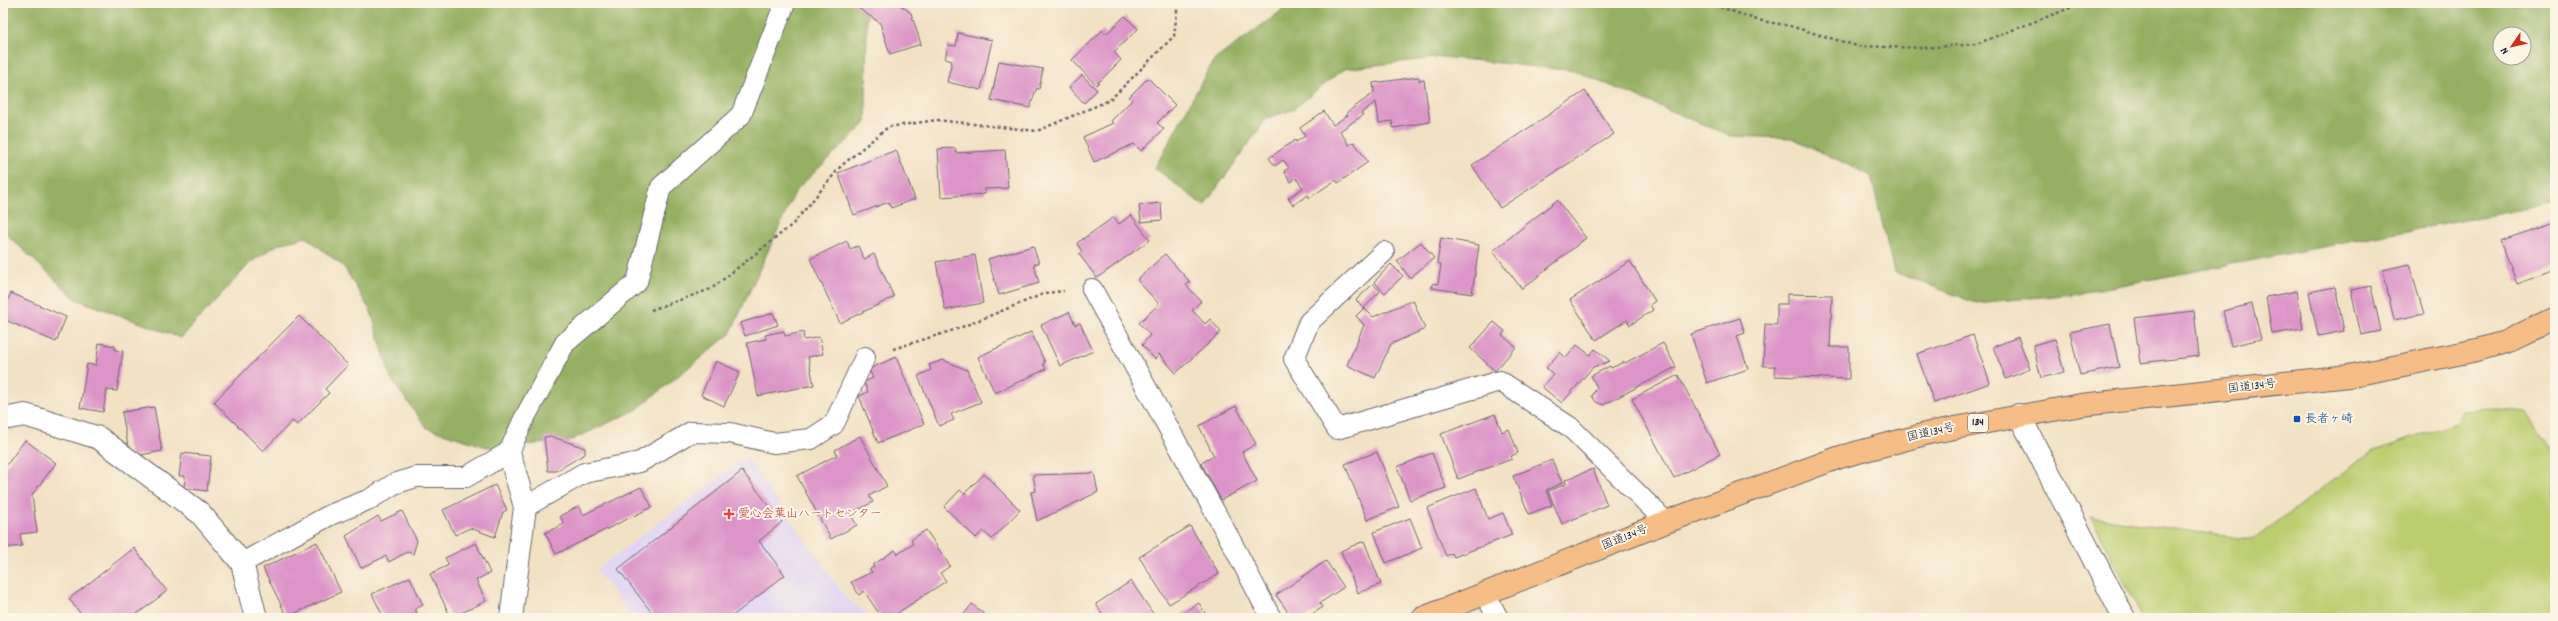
<svg xmlns="http://www.w3.org/2000/svg" width="2558" height="621" font-family="Dekko,'Klee One',sans-serif">
<style>
.built{fill:#e0d4f4}
.green{fill:#bccd70;stroke:#6f7856}
.forest{fill:#95b062;stroke:#5c694e;fill-rule:evenodd}
.building{fill:#dd95c9}
.lines{fill:none;stroke-linecap:round;stroke-linejoin:round}
.lane-casing{stroke:#6b656b;stroke-width:22}
.street-casing{stroke:#6b656b;stroke-width:24}
.highway-casing{stroke:#6b656b;stroke-width:24}
.path{stroke:#6b656b;stroke-width:2.5;stroke-dasharray:3 3;stroke-linecap:butt}
.lane{stroke:#fff;stroke-width:20}
.street{stroke:#fff;stroke-width:22}
.highway{stroke:#f6be86;stroke-width:22}
.transit-dot{fill:#1a4fb4;stroke:#fcf5e5;stroke-width:1.5}
.health-dot{fill:#e0444e;stroke:#fcf5e5;stroke-width:1.5}
.labels{text-anchor:middle;dominant-baseline:central;stroke-width:4;stroke-linejoin:round;paint-order:stroke}
.shield{fill:#fcf5e5;stroke:#63616e;stroke-width:1}
.shield-label{font-size:11px;font-weight:bold;fill:#22223b}
.street-label{font-size:12px;fill:#22223b;stroke:#fcf5e5}
.transit-label{font-size:12px;fill:#164399;stroke:#fcf5e5;text-anchor:start}
.health-label{font-size:12px;fill:#be3a42;stroke:#fcf5e5;text-anchor:start}
</style>
<rect width="100%" height="100%" fill="#fcf5e5"/>
<filter id="ink" filterUnits="userSpaceOnUse"><feTurbulence type="fractalNoise" baseFrequency=".025" numOctaves="2"/><feDisplacementMap in="SourceGraphic" scale="8" xChannelSelector="R" yChannelSelector="G"/><feConvolveMatrix kernelMatrix="1 2 1 2 8 2 1 2 1" color-interpolation-filters="sRGB"/></filter>
<filter id="wash" filterUnits="userSpaceOnUse"><feTurbulence type="fractalNoise" baseFrequency=".012" numOctaves="4" result="noise"/><feDisplacementMap in="SourceGraphic" scale="16" xChannelSelector="R" yChannelSelector="G"/><feGaussianBlur stdDeviation="0.9" result="paint"/><feColorMatrix in="noise" values="0 0 0 0 0 0 0 0 0 0 0 0 0 0 0 0 0 1.4 0 .05"/><feComposite in="paint" operator="in"/></filter>
<g filter="url(#wash)">
<rect width="100%" height="100%" fill="#f2e2c4"/>
<path class="built" d="M 746,457 L 847,599 L 873,618 L 633,618 L 596,570 Z"/>
<path class="green" d="M 2499,409 L 2527,412 L 2555,454 L 2555,618 L 2143,618 L 2091,517 L 2253,540 L 2369,453 L 2456,423 L 2463,410 Z"/>
<path class="forest" d="M 3,3 L 867,3 L 866,123 L 796,190 L 730,334 L 636,410 L 567,442 L 487,447 L 427,428 L 391,379 L 371,312 L 344,267 L 306,237 L 279,244 L 251,262 L 181,338 L 76,299 L 3,231 Z
M 1292,3 L 2555,3 L 2555,203 L 2074,294 L 1976,303 L 1894,272 L 1871,176 L 1792,138 L 1731,136 L 1575,71 L 1442,57 L 1344,69 L 1292,110 L 1267,118 L 1204,206 L 1155,168 L 1213,61 ZM 2500,34 L 2524,34 L 2524,58 L 2500,58 Z"/>
<g id="blocks">
<path class="building" d="M 851,3 L 897,3 L 911,13 L 921,44 L 890,54 L 880,23 Z
M 1125,16 L 1138,29 L 1114,52 L 1121,60 L 1096,85 L 1072,60 L 1103,30 L 1106,34 Z
M 958,33 L 992,40 L 981,90 L 947,82 L 952,61 L 945,59 L 948,45 L 956,46 Z
M 999,61 L 1043,69 L 1039,89 L 1036,89 L 1030,108 L 991,100 Z
M 1082,75 L 1097,90 L 1084,103 L 1069,87 Z
M 1419,77 L 1419,81 L 1424,80 L 1430,122 L 1393,128 L 1392,121 L 1379,123 L 1376,102 L 1361,113 L 1363,115 L 1340,131 L 1349,145 L 1354,142 L 1368,162 L 1338,183 L 1336,180 L 1309,198 L 1308,195 L 1293,205 L 1288,198 L 1303,188 L 1296,178 L 1291,182 L 1284,171 L 1289,168 L 1283,160 L 1275,166 L 1269,158 L 1295,140 L 1296,142 L 1305,136 L 1300,128 L 1324,111 L 1333,125 L 1348,115 L 1346,113 L 1374,93 L 1373,83 Z
M 1148,78 L 1175,105 L 1157,123 L 1164,129 L 1141,151 L 1134,144 L 1094,162 L 1083,137 L 1113,123 L 1111,121 L 1132,100 L 1129,97 Z
M 1585,91 L 1614,134 L 1500,208 L 1472,165 Z
M 955,148 L 956,153 L 1005,150 L 1008,188 L 985,189 L 985,194 L 941,197 L 938,149 Z
M 896,150 L 915,199 L 891,208 L 889,202 L 854,215 L 838,173 Z
M 1557,200 L 1586,238 L 1522,289 L 1493,251 Z
M 1161,203 L 1162,220 L 1141,222 L 1139,205 Z
M 1131,215 L 1150,240 L 1097,278 L 1079,254 L 1082,252 L 1077,243 L 1114,217 L 1119,224 Z
M 2555,222 L 2555,270 L 2517,284 L 2501,241 Z
M 1441,238 L 1479,245 L 1472,294 L 1432,288 L 1433,283 L 1438,284 L 1441,264 L 1437,263 Z
M 847,241 L 850,249 L 858,246 L 864,259 L 874,254 L 894,297 L 840,323 L 810,259 Z
M 1421,242 L 1434,258 L 1410,278 L 1397,261 Z
M 1033,246 L 1039,263 L 1034,264 L 1039,283 L 999,295 L 988,259 Z
M 1165,254 L 1190,282 L 1186,285 L 1201,301 L 1192,310 L 1205,324 L 1210,319 L 1221,332 L 1176,373 L 1159,354 L 1155,359 L 1142,345 L 1150,335 L 1139,323 L 1159,304 L 1137,280 Z
M 975,255 L 983,303 L 945,310 L 936,262 Z
M 1630,261 L 1655,301 L 1650,305 L 1653,310 L 1630,325 L 1627,320 L 1596,340 L 1570,300 Z
M 1391,264 L 1403,276 L 1385,293 L 1374,282 Z
M 2409,264 L 2424,314 L 2394,320 L 2383,270 Z
M 1373,284 L 1380,291 L 1364,308 L 1356,300 Z
M 2371,286 L 2381,331 L 2361,335 L 2351,290 Z
M 2335,287 L 2344,331 L 2318,336 L 2309,292 Z
M 2297,291 L 2303,329 L 2272,334 L 2266,297 Z
M 11,293 L 66,317 L 56,342 L 3,319 L 3,310 Z
M 1787,294 L 1832,295 L 1830,347 L 1849,347 L 1849,379 L 1775,376 L 1775,366 L 1763,366 L 1765,324 L 1777,325 L 1777,304 L 1787,304 Z
M 1413,300 L 1425,329 L 1391,344 L 1375,378 L 1347,365 L 1364,325 L 1356,316 L 1364,308 L 1373,317 Z
M 2252,304 L 2261,339 L 2231,346 L 2223,311 Z
M 2194,311 L 2199,356 L 2140,363 L 2134,318 Z
M 1069,312 L 1075,325 L 1080,323 L 1093,351 L 1060,366 L 1041,325 Z
M 773,313 L 778,325 L 745,336 L 740,323 Z
M 299,316 L 348,365 L 325,389 L 329,393 L 297,425 L 292,421 L 263,451 L 214,402 Z
M 1740,318 L 1745,333 L 1737,336 L 1748,369 L 1707,383 L 1691,334 Z
M 1494,322 L 1505,331 L 1502,335 L 1516,347 L 1495,371 L 1470,348 Z
M 2110,324 L 2119,367 L 2080,375 L 2070,332 Z
M 784,331 L 785,336 L 803,332 L 804,340 L 819,337 L 823,354 L 808,357 L 814,385 L 758,396 L 747,343 L 766,339 L 765,335 Z
M 1031,332 L 1045,363 L 1043,364 L 1046,369 L 995,393 L 978,357 Z
M 1973,335 L 1990,383 L 1934,403 L 1917,354 Z
M 2018,337 L 2030,369 L 2006,379 L 1993,347 Z
M 2055,339 L 2064,372 L 2041,378 L 2033,345 Z
M 99,343 L 115,346 L 115,350 L 123,351 L 117,391 L 107,390 L 103,412 L 80,408 L 87,364 L 96,365 Z
M 1663,343 L 1676,367 L 1603,405 L 1596,402 L 1592,396 L 1597,387 L 1591,376 L 1610,366 L 1611,368 L 1624,362 L 1625,363 Z
M 1577,345 L 1590,355 L 1595,349 L 1610,361 L 1593,367 L 1562,403 L 1542,387 L 1553,374 L 1546,368 L 1560,352 L 1566,358 Z
M 896,357 L 924,424 L 878,443 L 859,396 L 868,392 L 864,382 L 873,378 L 869,369 Z
M 943,360 L 967,370 L 981,402 L 951,414 L 954,420 L 939,426 L 918,376 L 931,370 L 929,365 Z
M 716,361 L 740,372 L 724,406 L 701,395 Z
M 1678,375 L 1720,454 L 1674,478 L 1632,399 Z
M 1236,406 L 1256,444 L 1242,452 L 1257,481 L 1221,500 L 1201,463 L 1214,456 L 1199,426 Z
M 154,407 L 162,451 L 130,457 L 122,412 Z
M 1495,414 L 1502,432 L 1509,429 L 1518,453 L 1511,456 L 1512,459 L 1458,479 L 1441,434 Z
M 550,436 L 585,448 L 585,454 L 556,471 L 548,471 L 544,437 Z
M 860,436 L 887,486 L 869,496 L 873,502 L 850,514 L 857,525 L 831,539 L 797,476 L 837,455 L 835,450 Z
M 25,440 L 56,463 L 32,495 L 37,532 L 20,534 L 22,546 L 3,548 L 3,470 Z
M 1377,452 L 1399,507 L 1367,520 L 1345,464 Z
M 182,453 L 211,456 L 207,491 L 184,488 L 185,476 L 179,476 Z
M 1432,453 L 1446,488 L 1410,500 L 1397,467 Z
M 1552,460 L 1562,483 L 1546,490 L 1552,505 L 1529,514 L 1513,476 Z
M 1593,469 L 1607,505 L 1562,524 L 1548,491 L 1566,484 L 1565,480 Z
M 742,471 L 782,522 L 759,541 L 785,575 L 730,618 L 656,618 L 618,569 Z
M 1094,473 L 1098,492 L 1037,521 L 1031,492 L 1036,491 L 1033,475 Z
M 984,474 L 1020,510 L 992,539 L 983,531 L 976,538 L 944,507 L 960,490 L 964,494 Z
M 495,485 L 507,510 L 503,512 L 495,537 L 470,528 L 455,535 L 443,510 Z
M 641,487 L 652,507 L 556,554 L 545,533 L 564,524 L 560,516 L 579,506 L 583,515 Z
M 1476,488 L 1488,519 L 1503,513 L 1512,535 L 1454,557 L 1452,553 L 1446,556 L 1427,508 Z
M 402,511 L 417,541 L 413,554 L 407,552 L 389,562 L 386,556 L 361,568 L 346,536 L 378,516 L 381,521 Z
M 1410,518 L 1422,548 L 1386,563 L 1374,532 Z
M 1190,526 L 1219,574 L 1169,604 L 1139,557 Z
M 926,530 L 950,566 L 940,573 L 946,581 L 890,618 L 885,616 L 882,618 L 864,591 L 859,595 L 851,582 L 872,572 L 870,569 L 874,567 L 873,565 L 895,550 L 898,554 L 913,544 L 911,540 Z
M 1364,541 L 1381,584 L 1358,593 L 1341,551 Z
M 317,542 L 341,592 L 287,617 L 263,568 Z
M 476,543 L 490,573 L 476,580 L 486,601 L 451,618 L 430,574 L 449,565 L 445,558 Z
M 134,548 L 167,591 L 132,618 L 84,618 L 69,599 Z
M 1326,561 L 1344,587 L 1320,603 L 1323,607 L 1306,618 L 1292,618 L 1276,595 Z
M 410,577 L 423,605 L 415,609 L 419,618 L 384,618 L 372,594 Z
M 1131,581 L 1156,618 L 1105,618 L 1096,604 Z
M 1199,603 L 1208,618 L 1176,618 Z
M 972,604 L 989,618 L 961,618 Z"/>
</g>
</g>
<g filter="url(#ink)">
<use href="#blocks" fill-opacity="0" stroke="#6b656b" stroke-width="1"/>
<g class="lines">
<g class="lane-casing">
<path id="lane" d="M 1384,252 L 1309,322 L 1294,359 L 1337,429 L 1500,381 L 1570,427 L 1666,522
M 1092,289 L 1232,543 L 1271,618
M 525,507 L 584,473 L 640,462 L 691,432 L 730,433 L 774,443 L 811,439 L 834,424 L 865,357
M 242,563 L 330,515 L 370,499 L 394,484 L 416,477 L 466,477 L 509,452 L 524,419 L 565,343 L 637,282 L 661,187 L 741,115 L 785,3
M 1485,594 L 1498,618"/>
</g>
<g class="street-casing">
<path id="street" d="M 2019,415 L 2124,618
M 3,419 L 25,415 L 99,438 L 200,513 L 242,563 L 256,618
M 509,452 L 525,507 L 511,618"/>
</g>
<g class="highway-casing">
<path id="highway" d="M 1423,618 L 1666,522 L 1840,457 L 1933,432 L 2081,405 L 2349,376 L 2477,350 L 2505,342 L 2555,318"/>
</g>
<path class="path" d="M 1709,3 L 1757,20 L 1790,26 L 1857,46 L 1922,48 L 1976,44 L 2083,3
M 651,310 L 711,289 L 793,224 L 841,166 L 888,127 L 937,120 L 1037,131 L 1110,100 L 1174,36 L 1178,3
M 893,349 L 957,329 L 1046,293 L 1064,291"/>
<use href="#lane" class="lane"/>
<use href="#street" class="street"/>
<use href="#highway" class="highway"/>
</g>
</g>
<rect class="transit-dot" x="2293" y="415" width="8" height="8" rx="2"/>
<path class="health-dot" d="M727 508h4v4h4v4h-4v4h-4v-4h-4v-4h4z"/>
<g class="labels">
<rect class="shield" x="1968" y="414" width="20" height="18" rx="3"/>
<g class="shield-label">
<text x="1978" y="423">134</text>
</g>
<g class="street-label">
<text transform="translate(2252 387) rotate(-7)">国道134号</text>
<text transform="translate(1931 433) rotate(-13)">国道134号</text>
<text transform="translate(1625 538) rotate(-22)">国道134号</text>
</g>
<g class="transit-label">
<text x="2305" y="419">長者ヶ崎</text>
</g>
<g class="health-label">
<text x="738" y="514">愛心会葉山ハートセンター</text>
</g>
</g>
<rect width="2558" height="621" fill="none" stroke="#fcf5e5" stroke-width="16"/>
<g transform="translate(2512 46) rotate(236)"><circle r="19" fill="#fcf5e5" stroke="#a5a1a1"/>
<path d="M0-3L7 15L0 10L-7 15Z" fill="#c8321e"/>
<text y="-6" font-size="11" font-weight="bold" text-anchor="middle" fill="#22223b">N</text>
</g>
</svg>
